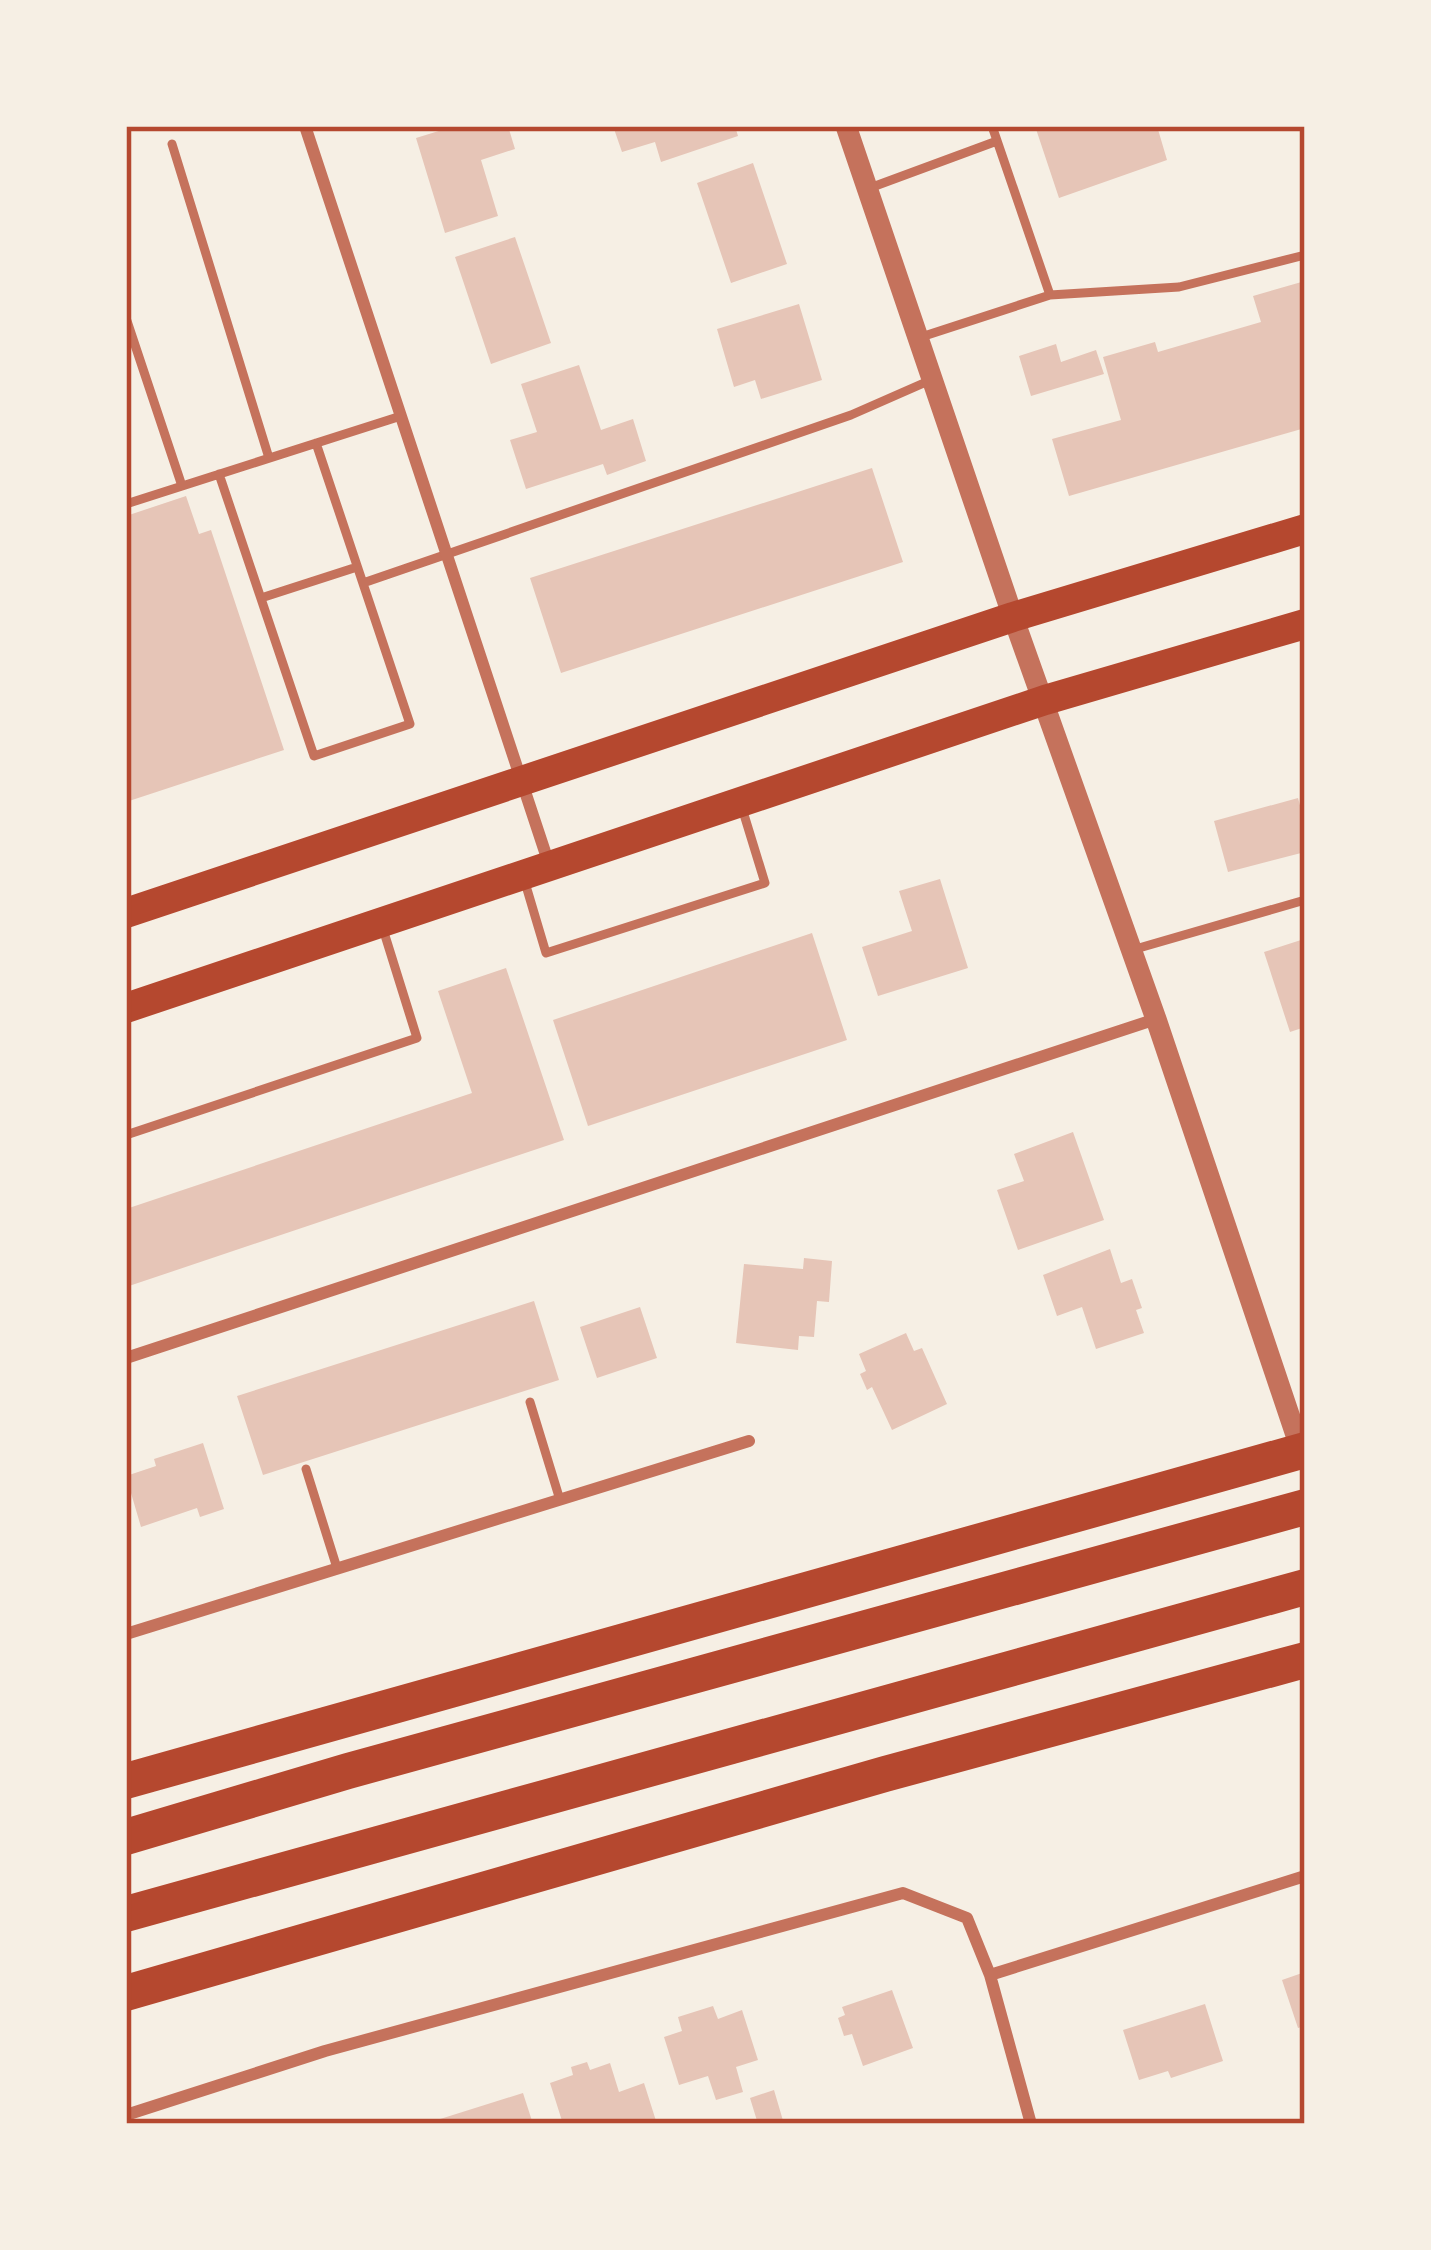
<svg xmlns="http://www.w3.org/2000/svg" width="1431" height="2250" font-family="'Source Sans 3',sans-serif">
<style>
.building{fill:#e6c5b7}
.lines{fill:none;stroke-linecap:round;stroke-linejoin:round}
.service{stroke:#c5725c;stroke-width:9}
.minor{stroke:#c5725c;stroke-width:12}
.tertiary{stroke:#c5725c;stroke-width:21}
.primary{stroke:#b5482f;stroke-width:30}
.motorway{stroke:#b5482f;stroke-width:36}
.neatline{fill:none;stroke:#b5482f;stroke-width:4.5}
</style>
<rect width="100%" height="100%" fill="#f6efe4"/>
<path class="building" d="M 455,126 L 508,126 L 515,149 L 481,160 L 498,216 L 445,233 L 416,138 Z
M 613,126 L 735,126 L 738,136 L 661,162 L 655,142 L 622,152 Z
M 1035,126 L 1157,126 L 1167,160 L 1059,198 Z
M 753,163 L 787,264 L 731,283 L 697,183 Z
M 515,237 L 551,343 L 491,364 L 455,257 Z
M 1305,281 L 1305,428 L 1069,496 L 1052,439 L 1121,420 L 1103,357 L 1155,342 L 1158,352 L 1261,322 L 1253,296 Z
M 799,304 L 822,380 L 761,399 L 755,380 L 734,387 L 717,329 Z
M 1056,344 L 1061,362 L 1096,350 L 1104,374 L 1031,396 L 1019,356 Z
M 579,365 L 601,430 L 633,419 L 646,461 L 607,475 L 603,464 L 526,489 L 510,440 L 537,432 L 521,384 Z
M 872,468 L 903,562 L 561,673 L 530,578 Z
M 186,496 L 199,534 L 211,530 L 284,750 L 126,802 L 126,516 Z
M 1298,798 L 1305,824 L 1305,852 L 1228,872 L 1214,821 Z
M 940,879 L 968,968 L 878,996 L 862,947 L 912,931 L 899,891 Z
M 812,933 L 847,1040 L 588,1126 L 553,1020 Z
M 1301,940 L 1305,955 L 1305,1027 L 1290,1032 L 1264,952 Z
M 506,968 L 564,1140 L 126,1287 L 126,1209 L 472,1093 L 438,991 Z
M 1073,1132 L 1104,1220 L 1018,1250 L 997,1190 L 1024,1181 L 1014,1154 Z
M 1110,1249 L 1121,1283 L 1132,1279 L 1142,1308 L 1136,1310 L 1144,1333 L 1096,1349 L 1082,1307 L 1057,1316 L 1043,1275 Z
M 804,1258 L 832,1261 L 829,1302 L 817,1301 L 814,1337 L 799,1336 L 798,1350 L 736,1343 L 744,1264 L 803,1269 Z
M 534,1301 L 559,1380 L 263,1475 L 237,1396 Z
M 640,1307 L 657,1358 L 597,1378 L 580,1327 Z
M 906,1333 L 914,1351 L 922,1348 L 947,1404 L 892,1430 L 872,1387 L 867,1390 L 860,1374 L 866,1371 L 859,1354 Z
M 203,1443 L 224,1509 L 200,1517 L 197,1508 L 141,1527 L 126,1476 L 156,1466 L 154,1459 Z
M 1305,1972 L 1305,2026 L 1298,2028 L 1282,1980 Z
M 892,1990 L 913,2048 L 863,2066 L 852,2034 L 844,2036 L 838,2018 L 845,2015 L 842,2007 Z
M 1205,2004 L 1223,2061 L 1171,2078 L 1168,2071 L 1139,2080 L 1123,2030 Z
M 713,2006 L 718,2019 L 742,2010 L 758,2060 L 736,2067 L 743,2092 L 716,2100 L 708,2076 L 679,2085 L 664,2037 L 682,2031 L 678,2017 Z
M 587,2062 L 590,2070 L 610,2063 L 619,2092 L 644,2083 L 657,2124 L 563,2124 L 550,2083 L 573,2075 L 571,2067 Z
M 774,2090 L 784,2124 L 758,2124 L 750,2098 Z
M 523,2093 L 533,2124 L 438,2124 L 437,2120 Z"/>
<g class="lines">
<path class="service" d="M 172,144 L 269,458
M 867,189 L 997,141
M 1050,295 L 1179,287 L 1305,255
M 126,318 L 182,486
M 918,338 L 1050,295 L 992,126
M 219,474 L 314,756 L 410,724 L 316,443
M 126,504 L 401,416
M 363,583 L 851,415 L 933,379
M 261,598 L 357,567
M 524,879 L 546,953 L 765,883 L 742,808
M 1132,950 L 1305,900
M 126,1135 L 417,1038 L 383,929
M 530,1402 L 560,1500
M 306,1469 L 337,1568"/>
<path class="minor" d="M 305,126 L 549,864
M 126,1358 L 1156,1019
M 126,1634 L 749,1441
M 990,1975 L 1305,1876
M 126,2115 L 325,2051 L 903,1893 L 967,1918 L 990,1975 L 1031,2124"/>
<path class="tertiary" d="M 846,126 L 1013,617 L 1156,1019 L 1304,1459"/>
<path class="primary" d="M 126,913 L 1013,617 L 1305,529
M 126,1008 L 1045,700 L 1305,624"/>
<path class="motorway" d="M 126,1781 L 1305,1450
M 126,1837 L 348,1771 L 1305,1507
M 126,1914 L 1305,1587
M 126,1993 L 885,1774 L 1305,1660"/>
</g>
<rect width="1431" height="2250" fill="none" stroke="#f6efe4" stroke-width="258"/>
<rect x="129" y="129" width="1173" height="1992" class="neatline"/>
</svg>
